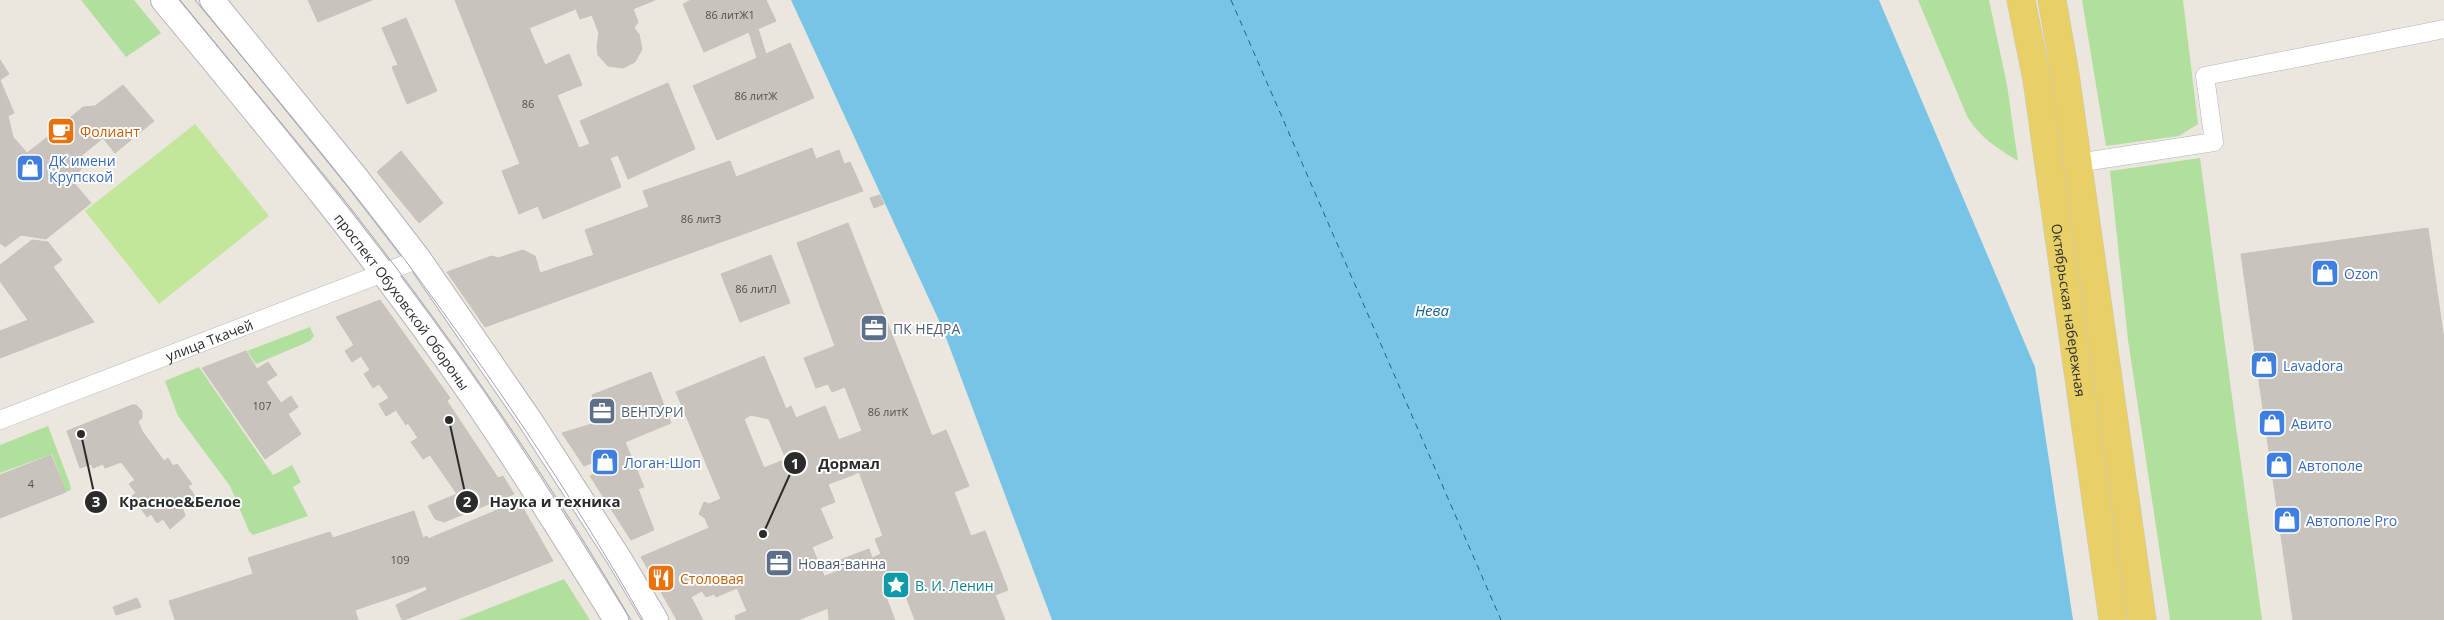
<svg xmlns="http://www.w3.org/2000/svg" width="2444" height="620" font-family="'Open Sans',sans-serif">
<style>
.green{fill:#b1df9e}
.pitch{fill:#c2e69a}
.water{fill:#78c4e7}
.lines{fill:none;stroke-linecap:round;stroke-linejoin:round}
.ferry{stroke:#166394;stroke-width:1;stroke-dasharray:6 5;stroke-linecap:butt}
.building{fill:#c8c3bd;stroke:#c7c3b8;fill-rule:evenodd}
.minor-casing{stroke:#b1b4be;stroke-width:19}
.secondary-casing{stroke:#b1b4be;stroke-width:26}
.primary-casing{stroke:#c8c8c8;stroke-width:29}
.minor{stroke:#fff;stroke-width:18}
.secondary{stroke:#fff;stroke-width:24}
.primary{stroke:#e8d067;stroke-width:28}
.tram{stroke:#a1a3b4;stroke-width:1}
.labels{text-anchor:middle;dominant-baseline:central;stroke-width:4;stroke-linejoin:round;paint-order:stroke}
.number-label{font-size:11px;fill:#525150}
.food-label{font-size:14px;fill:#c56008;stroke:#fff;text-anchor:start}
.shop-label{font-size:14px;fill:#366cbe;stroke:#fff;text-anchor:start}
.street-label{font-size:14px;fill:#2b2b2b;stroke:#fff}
.service-label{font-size:14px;fill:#4e5e75;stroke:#fff;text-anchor:start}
.culture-label{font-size:14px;fill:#0d838f;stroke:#fff;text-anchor:start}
.water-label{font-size:15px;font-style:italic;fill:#166394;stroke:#fff}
.leader{fill:none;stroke:#2b2b2b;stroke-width:2}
.callout-dot{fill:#2b2b2b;stroke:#fff;stroke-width:2}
.mark-label{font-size:15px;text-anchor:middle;font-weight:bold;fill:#fff}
.callout-label{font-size:15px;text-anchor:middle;font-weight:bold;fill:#2b2b2b;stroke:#fff;stroke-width:4;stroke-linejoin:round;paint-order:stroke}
</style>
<rect width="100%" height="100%" fill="#ece7de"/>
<path class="green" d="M 81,0 L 134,0 L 161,33 L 126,57 Z
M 1918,0 L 1989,0 L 2007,85 L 2018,161 C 1997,148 1980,138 1967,116 Z
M 2082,0 L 2183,0 L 2198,124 L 2179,136 L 2106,146 Z
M 2200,158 L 2262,620 L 2170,620 L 2128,340 L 2110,171 Z
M 310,327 L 314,336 L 310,341 L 256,364 L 247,351 Z
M 199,367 L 273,475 L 292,465 L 301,482 L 293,487 L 308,516 L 253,535 L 249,531 L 230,486 L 178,416 L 165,381 Z
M 48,426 L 70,484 L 71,490 L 66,492 L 52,454 L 0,473 L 0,445 Z
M 564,579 L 590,620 L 459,620 Z"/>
<path class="pitch" d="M 195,124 L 269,216 L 159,304 L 85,211 Z"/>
<path class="water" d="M 791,0 L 1879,0 L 2035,367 L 2073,620 L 1052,620 L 942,327 Z"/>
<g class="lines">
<path class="ferry" d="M 1231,0 L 1501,620"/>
</g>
<path class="building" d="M 308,0 L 372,0 L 318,22 Z
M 455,0 L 655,0 L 633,9 L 638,22 L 634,28 L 639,34 L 642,49 L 635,62 L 623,68 L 608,66 L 598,55 L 597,47 L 599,33 L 592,15 L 580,19 L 576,9 L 529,28 L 545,65 L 569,54 L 582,85 L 557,95 L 579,148 L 590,144 L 580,121 L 668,83 L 695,149 L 628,179 L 618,155 L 610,158 L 621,187 L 543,219 L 538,206 L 519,214 L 502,171 L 520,164 Z
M 691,0 L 766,0 L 776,21 L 758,29 L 766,54 L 790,43 L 814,98 L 717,140 L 693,86 L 757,58 L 749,32 L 704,52 L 683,4 Z
M 406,18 L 437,91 L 407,104 L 392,67 L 398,65 L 382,28 Z
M 0,60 L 9,74 L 0,80 L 14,113 L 8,116 L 13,137 L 27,153 L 40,143 L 91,203 L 46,239 L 21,235 L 5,247 L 0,243 Z
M 123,85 L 154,121 L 115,153 L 103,138 L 82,155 L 86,160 L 73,183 L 40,143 L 83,107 L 95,106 Z
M 812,148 L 816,159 L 839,150 L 844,164 L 850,162 L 863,191 L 604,284 L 585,230 L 649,207 L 643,191 L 730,161 L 736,177 Z
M 401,151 L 443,203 L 419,223 L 377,172 Z
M 880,195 L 884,204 L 874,208 L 870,198 Z
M 848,223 L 932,436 L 946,430 L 969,486 L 954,492 L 971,536 L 985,531 L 1008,590 L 995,595 L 1005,620 L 915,620 L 900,581 L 836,605 L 825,576 L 843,569 L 840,560 L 869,549 L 872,558 L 881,554 L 875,539 L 883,536 L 859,472 L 853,475 L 838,440 L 862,431 L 845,387 L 832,392 L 828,384 L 816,388 L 804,358 L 835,346 L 797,243 Z
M 2428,228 L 2444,340 L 2444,620 L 2293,620 L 2241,254 Z
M 32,240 L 48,242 L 62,260 L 53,267 L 94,322 L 0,358 L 0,331 L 28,320 L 0,281 L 0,265 Z
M 523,250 L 535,256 L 540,273 L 594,255 L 604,284 L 485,327 L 447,272 L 492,256 L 498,258 Z
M 771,255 L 790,303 L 740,322 L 721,274 Z
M 380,300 L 450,398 L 447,401 L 498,478 L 503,476 L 514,494 L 444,522 L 435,519 L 428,506 L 457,494 L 430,455 L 423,459 L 411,442 L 418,438 L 408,423 L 406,425 L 396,410 L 386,416 L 379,404 L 389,398 L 379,384 L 373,388 L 364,374 L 370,370 L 361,356 L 352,362 L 345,351 L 354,345 L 336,317 Z
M 246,351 L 257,369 L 268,362 L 277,375 L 266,382 L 281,403 L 291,396 L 298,407 L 288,414 L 301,434 L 265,459 L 202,368 Z
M 764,356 L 786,409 L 791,406 L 796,418 L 825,406 L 853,475 L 828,484 L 835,502 L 820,508 L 833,538 L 812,547 L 836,605 L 798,620 L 736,620 L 735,616 L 747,611 L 737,588 L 716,597 L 714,594 L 706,597 L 702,591 L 691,597 L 703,620 L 677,620 L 641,557 L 709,528 L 705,518 L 699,514 L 704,502 L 709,504 L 721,499 L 676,392 ZM 751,415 L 769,419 L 786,459 L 764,468 L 744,419 Z
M 651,372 L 671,423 L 625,442 L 644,487 L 638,489 L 654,530 L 631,540 L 590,476 L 604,469 L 600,459 L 584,466 L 562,433 L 602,421 L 592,395 Z
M 132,405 L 136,405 L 142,411 L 142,418 L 138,421 L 142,431 L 164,461 L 168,458 L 173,466 L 177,464 L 192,484 L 188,486 L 195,496 L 182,506 L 185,516 L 170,529 L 163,519 L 157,523 L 151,514 L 147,517 L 132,496 L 136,493 L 129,484 L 135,480 L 121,462 L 105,468 L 103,464 L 93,468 L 91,464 L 80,468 L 67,431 Z
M 51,455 L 66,492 L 0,518 L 0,475 Z
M 519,501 L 553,561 L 404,620 L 402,620 L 396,605 L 427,590 L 426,586 L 355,610 L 358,620 L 268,620 L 248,558 L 330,532 L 333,538 L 414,511 L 423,538 L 427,536 L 428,539 Z
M 253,574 L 268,620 L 175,620 L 169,601 Z
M 882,587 L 895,620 L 829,620 L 828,608 Z
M 137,598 L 141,607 L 116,615 L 113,607 Z"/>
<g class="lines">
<g class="minor-casing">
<g id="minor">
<path d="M 2077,163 L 2214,142 L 2205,76 L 2444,29"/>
<path id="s1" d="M 0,420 L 419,259"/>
</g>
</g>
<g class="secondary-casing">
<g id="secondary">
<path id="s2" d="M 163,0 C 270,129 377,258 472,396 C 522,469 569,544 616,620"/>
<path d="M 212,0 L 356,177 L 419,259 L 530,420 L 619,558 L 656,620"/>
</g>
</g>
<g class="primary-casing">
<g id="primary">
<path id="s3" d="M 2021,0 L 2037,80 L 2113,620"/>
<path d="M 2052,0 L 2065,74 L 2142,620"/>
</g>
</g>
<use href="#minor" class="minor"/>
<use href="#secondary" class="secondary"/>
<use href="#primary" class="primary"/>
<path class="tram" d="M 180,0 C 232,64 285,127 337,191 C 444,326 544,471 631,620
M 195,0 C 267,87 340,173 408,264 C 492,378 573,496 643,620"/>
</g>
<defs>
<g id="cafe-square" transform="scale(1.4375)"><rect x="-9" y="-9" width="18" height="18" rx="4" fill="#e8710a" stroke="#fff"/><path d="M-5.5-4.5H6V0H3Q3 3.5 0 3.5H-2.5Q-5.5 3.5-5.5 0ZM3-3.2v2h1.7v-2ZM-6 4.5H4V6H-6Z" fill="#fff"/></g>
<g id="shop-square" transform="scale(1.4375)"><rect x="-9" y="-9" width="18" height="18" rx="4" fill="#3f7fe0" stroke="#fff"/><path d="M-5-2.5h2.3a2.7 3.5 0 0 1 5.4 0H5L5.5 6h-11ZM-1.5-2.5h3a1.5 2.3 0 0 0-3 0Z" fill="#fff"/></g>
<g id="office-square" transform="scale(1.4375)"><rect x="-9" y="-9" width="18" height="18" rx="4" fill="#5c6f8a" stroke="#fff"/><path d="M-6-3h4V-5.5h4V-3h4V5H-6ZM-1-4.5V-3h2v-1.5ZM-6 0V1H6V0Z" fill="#fff"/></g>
<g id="restaurant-square" transform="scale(1.4375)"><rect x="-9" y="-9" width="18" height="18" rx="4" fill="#e8710a" stroke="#fff"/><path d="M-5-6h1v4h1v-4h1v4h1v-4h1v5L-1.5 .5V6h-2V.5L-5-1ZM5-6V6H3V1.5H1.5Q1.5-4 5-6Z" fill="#fff"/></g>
<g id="sight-square" transform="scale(1.4375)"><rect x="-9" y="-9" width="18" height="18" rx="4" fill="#0f9aa8" stroke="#fff"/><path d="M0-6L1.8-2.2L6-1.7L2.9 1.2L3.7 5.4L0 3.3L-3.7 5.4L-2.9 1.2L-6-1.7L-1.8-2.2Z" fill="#fff"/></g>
</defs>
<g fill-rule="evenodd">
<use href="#cafe-square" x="61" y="131"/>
<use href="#shop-square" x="30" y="168"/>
<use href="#shop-square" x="2325" y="273"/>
<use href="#office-square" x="874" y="328"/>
<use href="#shop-square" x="2264" y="365"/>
<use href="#office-square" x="602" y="411"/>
<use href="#shop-square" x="2272" y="423"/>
<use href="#shop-square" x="605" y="462"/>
<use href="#shop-square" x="2279" y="465"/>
<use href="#shop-square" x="2287" y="520"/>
<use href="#office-square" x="779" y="563"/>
<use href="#restaurant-square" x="661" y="578"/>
<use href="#sight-square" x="896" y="585"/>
</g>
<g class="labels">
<g class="number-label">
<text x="730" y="14">86 литЖ1</text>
<text x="756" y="95">86 литЖ</text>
<text x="528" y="103">86</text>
<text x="701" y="218">86 литЗ</text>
<text x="756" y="288">86 литЛ</text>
<text x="262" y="405">107</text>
<text x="888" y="411">86 литК</text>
<text x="31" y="483">4</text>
<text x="400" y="559">109</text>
</g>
<g class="food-label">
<text x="80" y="131">Фолиант</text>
<text x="680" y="578">Столовая</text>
</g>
<g class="shop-label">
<text x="49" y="160">ДК имени<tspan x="49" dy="16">Крупской</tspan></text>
<text x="2344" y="273">Ozon</text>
<text x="2283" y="365">Lavadora</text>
<text x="2291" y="423">Авито</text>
<text x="624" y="462">Логан-Шоп</text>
<text x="2298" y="465">Автополе</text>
<text x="2306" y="520">Автополе Pro</text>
</g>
<g class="street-label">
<text stroke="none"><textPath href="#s2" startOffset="385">проспект Обуховской Обороны</textPath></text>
<text stroke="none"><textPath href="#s3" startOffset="314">Октябрьская набережная</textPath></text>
<text stroke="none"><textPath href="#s1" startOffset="224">улица Ткачей</textPath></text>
</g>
<g class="service-label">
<text x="893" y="328">ПК НЕДРА</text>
<text x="621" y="411">ВЕНТУРИ</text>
<text x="798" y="563">Новая-ванна</text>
</g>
<g class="culture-label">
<text x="915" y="585">В. И. Ленин</text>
</g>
<g class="water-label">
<text x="1432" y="310">Нева</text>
</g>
</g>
<path class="leader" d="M763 534L795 463M449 420L467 502M81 434L96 502"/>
<g class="callout-dot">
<circle cx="763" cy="534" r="5"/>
<circle cx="449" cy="420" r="5"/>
<circle cx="81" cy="434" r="5"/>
<circle cx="795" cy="463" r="12"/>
<circle cx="467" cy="502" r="12"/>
<circle cx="96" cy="502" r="12"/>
</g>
<g class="mark-label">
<text x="795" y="469">1</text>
<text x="467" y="507">2</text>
<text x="96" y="507">3</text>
</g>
<g class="callout-label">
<text x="849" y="469">Дормал</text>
<text x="555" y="507">Наука и техника</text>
<text x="180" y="507">Красное&amp;Белое</text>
</g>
</svg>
